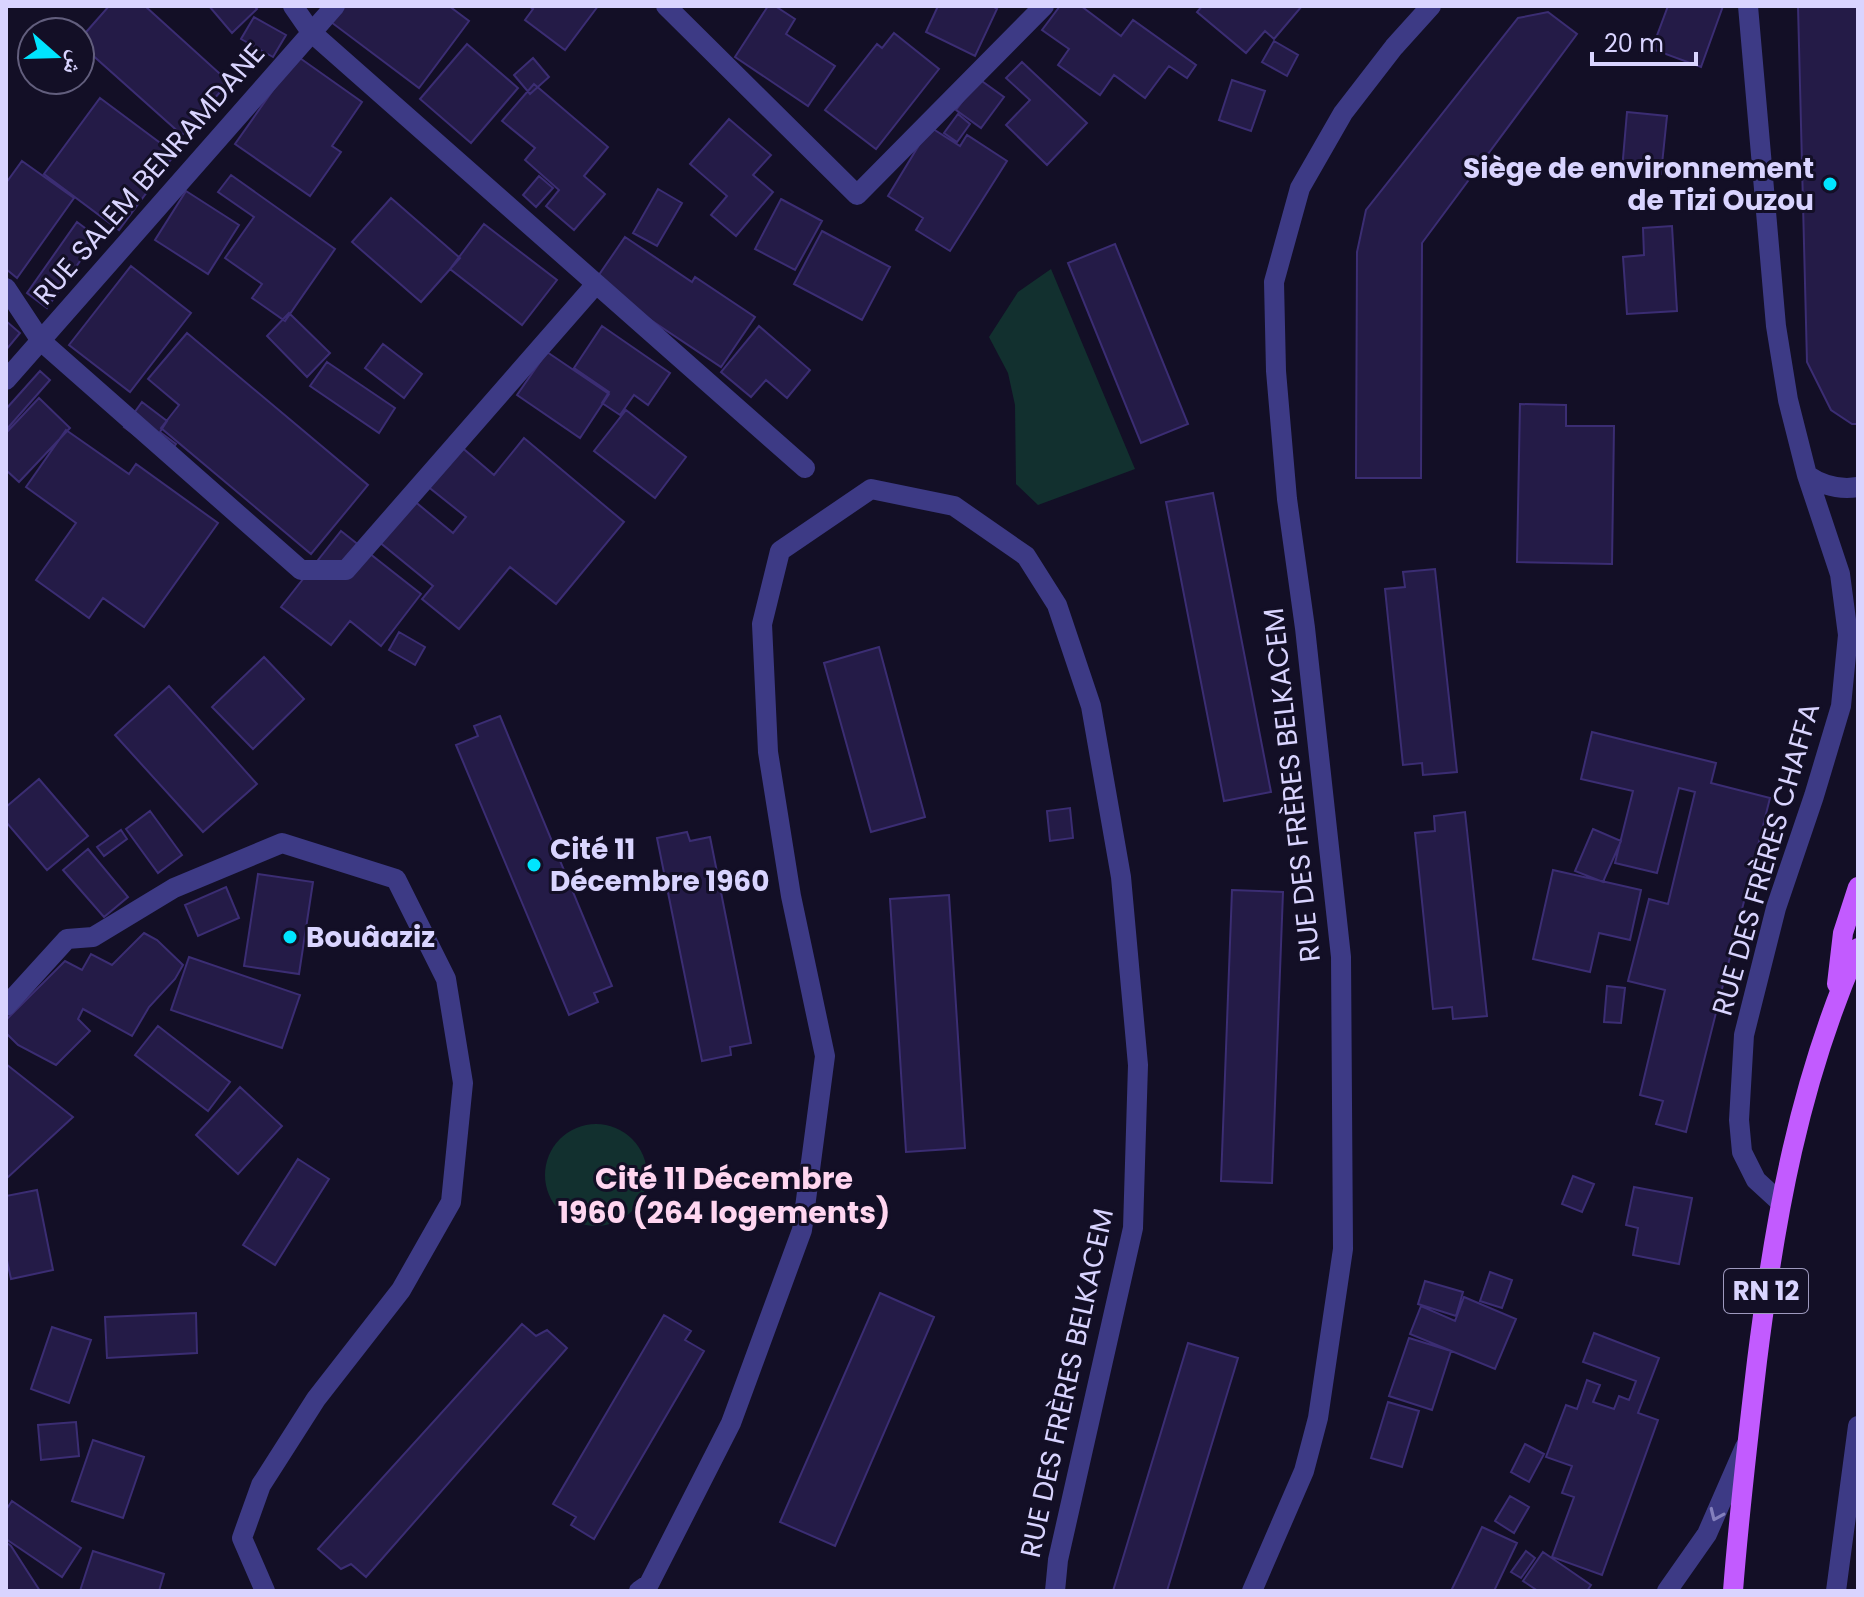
<svg xmlns="http://www.w3.org/2000/svg" width="1864" height="1597" font-family="Poppins,'Noto Naskh Arabic',sans-serif">
<style>
.green{fill:#12302f}
.building{fill:#241b47;stroke:#3b2d73;stroke-width:2}
.lines{fill:none;stroke-linecap:round;stroke-linejoin:round}
.minor{stroke:#3d3a85;stroke-width:20}
.major{stroke:#c25bff;stroke-width:20}
.oneway{stroke:#837fbc}
.poi-dot{fill:#00e5ff;stroke:#130f26;stroke-width:3}
.labels{text-anchor:middle;dominant-baseline:central;stroke-width:6;stroke-linejoin:round;paint-order:stroke}
.shield{fill:#130f26;stroke:#9e99be;stroke-width:2}
.shield-label{font-size:26px;font-weight:bold;fill:#d9d4ff}
.poi-label{font-size:28px;font-weight:bold;fill:#d9d4ff;stroke:#130f26;text-anchor:start}
.street-label{font-size:28px;fill:#d9d4ff;stroke:#130f26}
.neighbourhood-label{font-size:30px;font-weight:bold;fill:#ffd6f0;stroke:#130f26}
</style>
<rect width="100%" height="100%" fill="#130f26"/>
<path class="green" d="M 1051,269 L 1135,469 L 1038,505 L 1016,484 L 1015,405 L 1008,373 L 989,337 L 1018,292 Z
M545 1175a51 51 0 1 1 102 0a51 51 0 1 1-102 0Z"/>
<path class="building" d="M 109,6 L 145,6 L 229,82 L 182,135 L 80,44 L 80,39 Z
M 209,6 L 254,6 L 257,9 L 232,33 Z
M 341,6 L 449,6 L 469,21 L 419,88 L 327,19 Z
M 529,6 L 598,6 L 565,50 L 525,20 L 533,9 Z
M 768,6 L 775,6 L 795,19 L 786,34 L 835,66 L 808,106 L 735,57 Z
M 938,6 L 992,6 L 997,9 L 975,56 L 926,32 Z
M 1060,6 L 1081,6 L 1121,36 L 1133,20 L 1196,65 L 1187,78 L 1169,66 L 1145,98 L 1114,75 L 1100,95 L 1058,65 L 1069,49 L 1042,30 Z
M 1202,6 L 1302,6 L 1274,39 L 1265,31 L 1246,53 L 1197,12 Z
M 1668,6 L 1723,6 L 1701,67 L 1652,49 Z
M 1798,6 L 1858,6 L 1858,424 L 1852,424 L 1831,410 L 1807,362 Z
M 1548,12 L 1577,34 L 1422,243 L 1421,478 L 1356,478 L 1357,252 L 1366,210 L 1518,18 Z
M 254,17 L 286,35 L 273,57 L 241,39 Z
M 894,33 L 939,69 L 876,149 L 825,110 L 877,44 L 882,48 Z
M 1274,41 L 1298,55 L 1287,76 L 1262,62 Z
M 467,44 L 518,88 L 471,143 L 420,99 Z
M 297,56 L 362,102 L 332,146 L 341,152 L 310,196 L 235,144 Z
M 533,58 L 549,77 L 530,94 L 514,75 Z
M 1022,62 L 1087,123 L 1047,165 L 1006,125 L 1030,100 L 1006,78 Z
M 979,79 L 1004,97 L 981,128 L 956,110 Z
M 1232,80 L 1265,91 L 1251,131 L 1219,120 Z
M 534,84 L 608,147 L 584,176 L 605,194 L 574,230 L 546,206 L 559,190 L 525,160 L 535,148 L 502,121 Z
M 100,98 L 175,154 L 119,230 L 44,174 Z
M 1627,112 L 1667,116 L 1661,174 L 1622,170 Z
M 958,114 L 970,124 L 957,142 L 944,133 Z
M 729,119 L 771,155 L 753,175 L 773,192 L 736,236 L 711,215 L 727,196 L 690,164 Z
M 930,127 L 960,146 L 967,135 L 1007,161 L 950,251 L 916,230 L 923,218 L 888,196 Z
M 22,161 L 74,198 L 17,278 L 6,269 L 6,183 Z
M 231,175 L 335,249 L 285,321 L 252,298 L 262,284 L 225,258 L 254,217 L 218,192 Z
M 539,176 L 553,188 L 536,207 L 523,195 Z
M 658,189 L 682,203 L 657,246 L 633,233 Z
M 186,191 L 239,225 L 208,274 L 155,240 Z
M 391,198 L 460,258 L 421,302 L 352,242 Z
M 781,199 L 822,221 L 795,270 L 755,249 Z
M 77,222 L 97,237 L 47,308 L 27,293 Z
M 484,224 L 557,280 L 522,325 L 450,269 Z
M 1672,226 L 1677,311 L 1627,314 L 1623,257 L 1644,255 L 1643,228 Z
M 822,231 L 890,267 L 862,320 L 794,284 Z
M 625,237 L 692,282 L 695,277 L 755,317 L 721,367 L 594,282 Z
M 1115,244 L 1188,424 L 1141,443 L 1068,263 Z
M 131,266 L 191,313 L 130,392 L 69,345 Z
M 289,313 L 330,353 L 307,377 L 267,336 Z
M 6,321 L 20,333 L 6,350 Z
M 602,326 L 670,373 L 648,405 L 634,395 L 620,415 L 602,403 L 609,392 L 574,368 Z
M 759,326 L 810,370 L 787,398 L 766,380 L 751,397 L 721,372 Z
M 187,333 L 368,485 L 311,554 L 161,428 L 179,405 L 148,379 Z
M 383,344 L 422,374 L 404,398 L 365,368 Z
M 547,352 L 609,394 L 580,438 L 517,395 Z
M 327,362 L 395,408 L 379,433 L 310,386 Z
M 40,371 L 50,380 L 6,430 L 6,409 Z
M 39,398 L 70,428 L 19,482 L 6,470 L 6,433 Z
M 142,402 L 167,421 L 160,432 L 176,444 L 166,458 L 124,427 Z
M 1520,404 L 1566,405 L 1566,426 L 1614,426 L 1612,564 L 1517,562 Z
M 626,410 L 686,457 L 655,498 L 594,451 Z
M 66,430 L 129,474 L 136,464 L 218,523 L 144,627 L 103,598 L 89,618 L 36,580 L 76,523 L 26,487 Z
M 524,438 L 624,522 L 556,604 L 510,567 L 459,629 L 422,599 L 433,586 L 372,536 L 407,495 L 453,533 L 466,517 L 426,485 L 459,445 L 494,475 Z
M 1213,493 L 1271,792 L 1224,801 L 1166,502 Z
M 341,531 L 421,594 L 381,646 L 350,621 L 331,645 L 281,607 Z
M 1435,569 L 1457,772 L 1423,775 L 1422,763 L 1403,765 L 1385,589 L 1405,587 L 1403,572 Z
M 399,632 L 425,647 L 415,665 L 389,650 Z
M 879,647 L 925,817 L 871,832 L 824,663 Z
M 264,657 L 304,699 L 253,749 L 212,707 Z
M 169,686 L 257,784 L 203,832 L 115,735 Z
M 500,716 L 612,986 L 594,993 L 598,1002 L 569,1015 L 456,745 L 478,736 L 474,726 Z
M 1592,732 L 1716,763 L 1711,783 L 1770,798 L 1686,1132 L 1656,1124 L 1663,1101 L 1640,1095 L 1665,990 L 1628,981 L 1649,899 L 1668,904 L 1695,792 L 1679,788 L 1657,873 L 1615,863 L 1633,791 L 1581,779 Z
M 39,779 L 88,836 L 47,870 L 6,822 L 6,807 Z
M 1070,808 L 1073,838 L 1050,841 L 1047,811 Z
M 150,811 L 182,855 L 158,873 L 126,829 Z
M 1465,812 L 1487,1016 L 1453,1019 L 1452,1007 L 1433,1009 L 1415,833 L 1435,831 L 1434,816 Z
M 1593,829 L 1621,841 L 1603,882 L 1575,871 Z
M 121,830 L 127,839 L 104,856 L 97,847 Z
M 687,832 L 690,841 L 710,837 L 751,1043 L 730,1047 L 731,1055 L 702,1061 L 657,838 Z
M 88,849 L 128,897 L 104,917 L 63,870 Z
M 1553,870 L 1641,890 L 1630,940 L 1599,933 L 1590,972 L 1533,959 Z
M 258,874 L 313,882 L 299,974 L 244,966 Z
M 226,887 L 239,918 L 198,936 L 185,905 Z
M 1232,890 L 1283,892 L 1272,1183 L 1221,1181 Z
M 949,895 L 965,1148 L 906,1152 L 890,899 Z
M 144,933 L 157,940 L 183,965 L 175,979 L 149,1007 L 132,1036 L 83,1009 L 78,1019 L 90,1031 L 56,1065 L 18,1045 L 6,1033 L 6,1020 L 65,961 L 82,970 L 91,954 L 112,965 Z
M 189,957 L 300,995 L 282,1048 L 171,1010 Z
M 1607,986 L 1625,988 L 1621,1023 L 1604,1022 Z
M 158,1026 L 230,1082 L 208,1111 L 135,1055 Z
M 6,1064 L 73,1117 L 6,1179 Z
M 240,1087 L 282,1126 L 238,1174 L 196,1135 Z
M 298,1159 L 329,1179 L 275,1265 L 243,1245 Z
M 1573,1176 L 1594,1184 L 1582,1212 L 1562,1204 Z
M 1634,1187 L 1692,1198 L 1679,1264 L 1633,1255 L 1638,1228 L 1626,1225 Z
M 37,1190 L 53,1270 L 11,1279 L 6,1256 L 6,1196 Z
M 1490,1272 L 1512,1280 L 1502,1308 L 1480,1301 Z
M 1425,1281 L 1463,1292 L 1456,1316 L 1418,1304 Z
M 880,1293 L 934,1317 L 835,1546 L 780,1522 Z
M 1464,1297 L 1516,1319 L 1495,1369 L 1410,1334 L 1421,1306 L 1455,1321 Z
M 196,1313 L 197,1353 L 107,1358 L 105,1317 Z
M 664,1315 L 691,1331 L 685,1340 L 704,1351 L 594,1539 L 571,1525 L 576,1517 L 553,1504 Z
M 522,1324 L 536,1336 L 547,1330 L 567,1348 L 366,1577 L 351,1564 L 341,1569 L 318,1549 Z
M 52,1327 L 91,1340 L 69,1403 L 31,1389 Z
M 1594,1333 L 1659,1358 L 1638,1413 L 1658,1420 L 1602,1575 L 1552,1557 L 1574,1497 L 1562,1493 L 1572,1466 L 1546,1457 L 1566,1405 L 1577,1409 L 1587,1380 L 1600,1385 L 1593,1402 L 1614,1409 L 1619,1396 L 1629,1400 L 1636,1381 L 1583,1362 Z
M 1409,1338 L 1451,1351 L 1432,1410 L 1389,1396 Z
M 1188,1343 L 1238,1358 L 1167,1591 L 1113,1591 Z
M 1388,1402 L 1419,1411 L 1402,1467 L 1371,1458 Z
M 76,1422 L 79,1456 L 41,1460 L 38,1425 Z
M 93,1440 L 144,1457 L 123,1518 L 72,1501 Z
M 1525,1444 L 1544,1454 L 1529,1482 L 1511,1472 Z
M 1510,1496 L 1529,1507 L 1514,1533 L 1495,1521 Z
M 12,1501 L 81,1548 L 62,1577 L 6,1539 L 6,1510 Z
M 1482,1527 L 1517,1543 L 1494,1591 L 1451,1591 Z
M 6,1542 L 11,1546 L 40,1591 L 6,1591 Z
M 93,1551 L 164,1574 L 159,1591 L 80,1591 Z
M 1526,1551 L 1535,1558 L 1521,1578 L 1511,1572 Z
M 1543,1552 L 1591,1585 L 1587,1591 L 1538,1591 L 1523,1581 Z"/>
<g class="lines">
<path class="minor" d="M 293,6 L 311,32 L 805,468
M 666,6 L 857,195 L 1044,6
M 1748,6 L 1776,326 L 1788,400 L 1807,475 L 1840,574 L 1848,635 L 1841,706 L 1814,796 L 1776,908 L 1744,1035 L 1739,1120 L 1742,1152 L 1756,1180 L 1780,1202
M 6,288 L 41,341 L 301,570 L 346,570 L 596,284
M 6,380 L 335,6
M 1807,475 C 1823,486 1839,490 1858,487
M 6,1006 L 67,939 L 93,937 L 174,888 L 282,843 L 396,879 L 446,979 L 463,1083 L 451,1202 L 401,1290 L 316,1399 L 261,1485 L 242,1538 L 265,1591
M 639,1591 L 649,1584 L 731,1423 L 802,1230 L 825,1056 L 791,896 L 768,752 L 762,624 L 780,551 L 871,489 L 954,506 L 1026,556 L 1057,605 L 1091,706 L 1121,877 L 1138,1065 L 1133,1228 L 1058,1560 L 1055,1591
M 1252,1591 L 1304,1471 L 1318,1418 L 1343,1249 L 1341,957 L 1305,628 L 1287,499 L 1276,371 L 1274,282 L 1300,188 L 1343,113 L 1394,47 L 1431,6
M 1667,1591 L 1707,1534 L 1745,1447
M 1836,1591 L 1858,1426"/>
<path class="major" d="M 1837,984 L 1843,933 L 1858,887
M 1733,1591 C 1739,1514 1748,1437 1757,1361 C 1775,1217 1799,1082 1858,948"/>
</g>
<defs><path id="oneway-chevron" d="M-2-3.5L2.5 0L-2 3.5" fill="none" stroke-width="1.6" stroke-linecap="round" stroke-linejoin="round" transform="scale(2)"/></defs>
<use class="oneway" href="#oneway-chevron" transform="translate(1716 1515) rotate(114)"/>
<g class="poi-dot">
<circle cx="1830" cy="184" r="8"/>
<circle cx="534" cy="865" r="8"/>
<circle cx="290" cy="937" r="8"/>
</g>
<g class="labels">
<rect class="shield" x="1724" y="1269" width="84" height="44" rx="6"/>
<g class="shield-label">
<text x="1766" y="1291">RN 12</text>
</g>
<g class="poi-label">
<text x="1814" y="168" text-anchor="end">Siège de environnement<tspan x="1814" dy="32">de Tizi Ouzou</tspan></text>
<text x="550" y="849">Cité 11<tspan x="550" dy="32">Décembre 1960</tspan></text>
<text x="306" y="937">Bouâaziz</text>
</g>
<g class="street-label">
<text transform="translate(149 174) rotate(-49)">RUE SALEM BENRAMDANE</text>
<text transform="translate(1292 785) rotate(-96)">RUE DES FRÈRES BELKACEM</text>
<text transform="translate(1766 859) rotate(-74)">RUE DES FRÈRES CHAFFA</text>
<text transform="translate(1067 1383) rotate(-78)">RUE DES FRÈRES BELKACEM</text>
</g>
<g class="neighbourhood-label">
<text x="724" y="1178">Cité 11 Décembre<tspan x="724" dy="34">1960 (264 logements)</tspan></text>
</g>
</g>
<rect width="1864" height="1597" fill="none" stroke="#d9d4ff" stroke-width="16"/>
<g transform="translate(56 56) rotate(110)"><circle r="38" fill="#130f26" stroke="#625e7d" stroke-width="2"/>
<path d="M0-6L14 30L0 20L-14 30Z" fill="#00e5ff"/>
<text y="-12" font-size="22" font-weight="bold" text-anchor="middle" fill="#d9d4ff">ش</text>
</g>
<path d="M1592 52v12h104v-12" fill="none" stroke="#d9d4ff" stroke-width="4"/>
<text x="1604" y="52" font-size="24" fill="#d9d4ff" stroke="#130f26" stroke-width="6" paint-order="stroke">20 m</text>
</svg>
